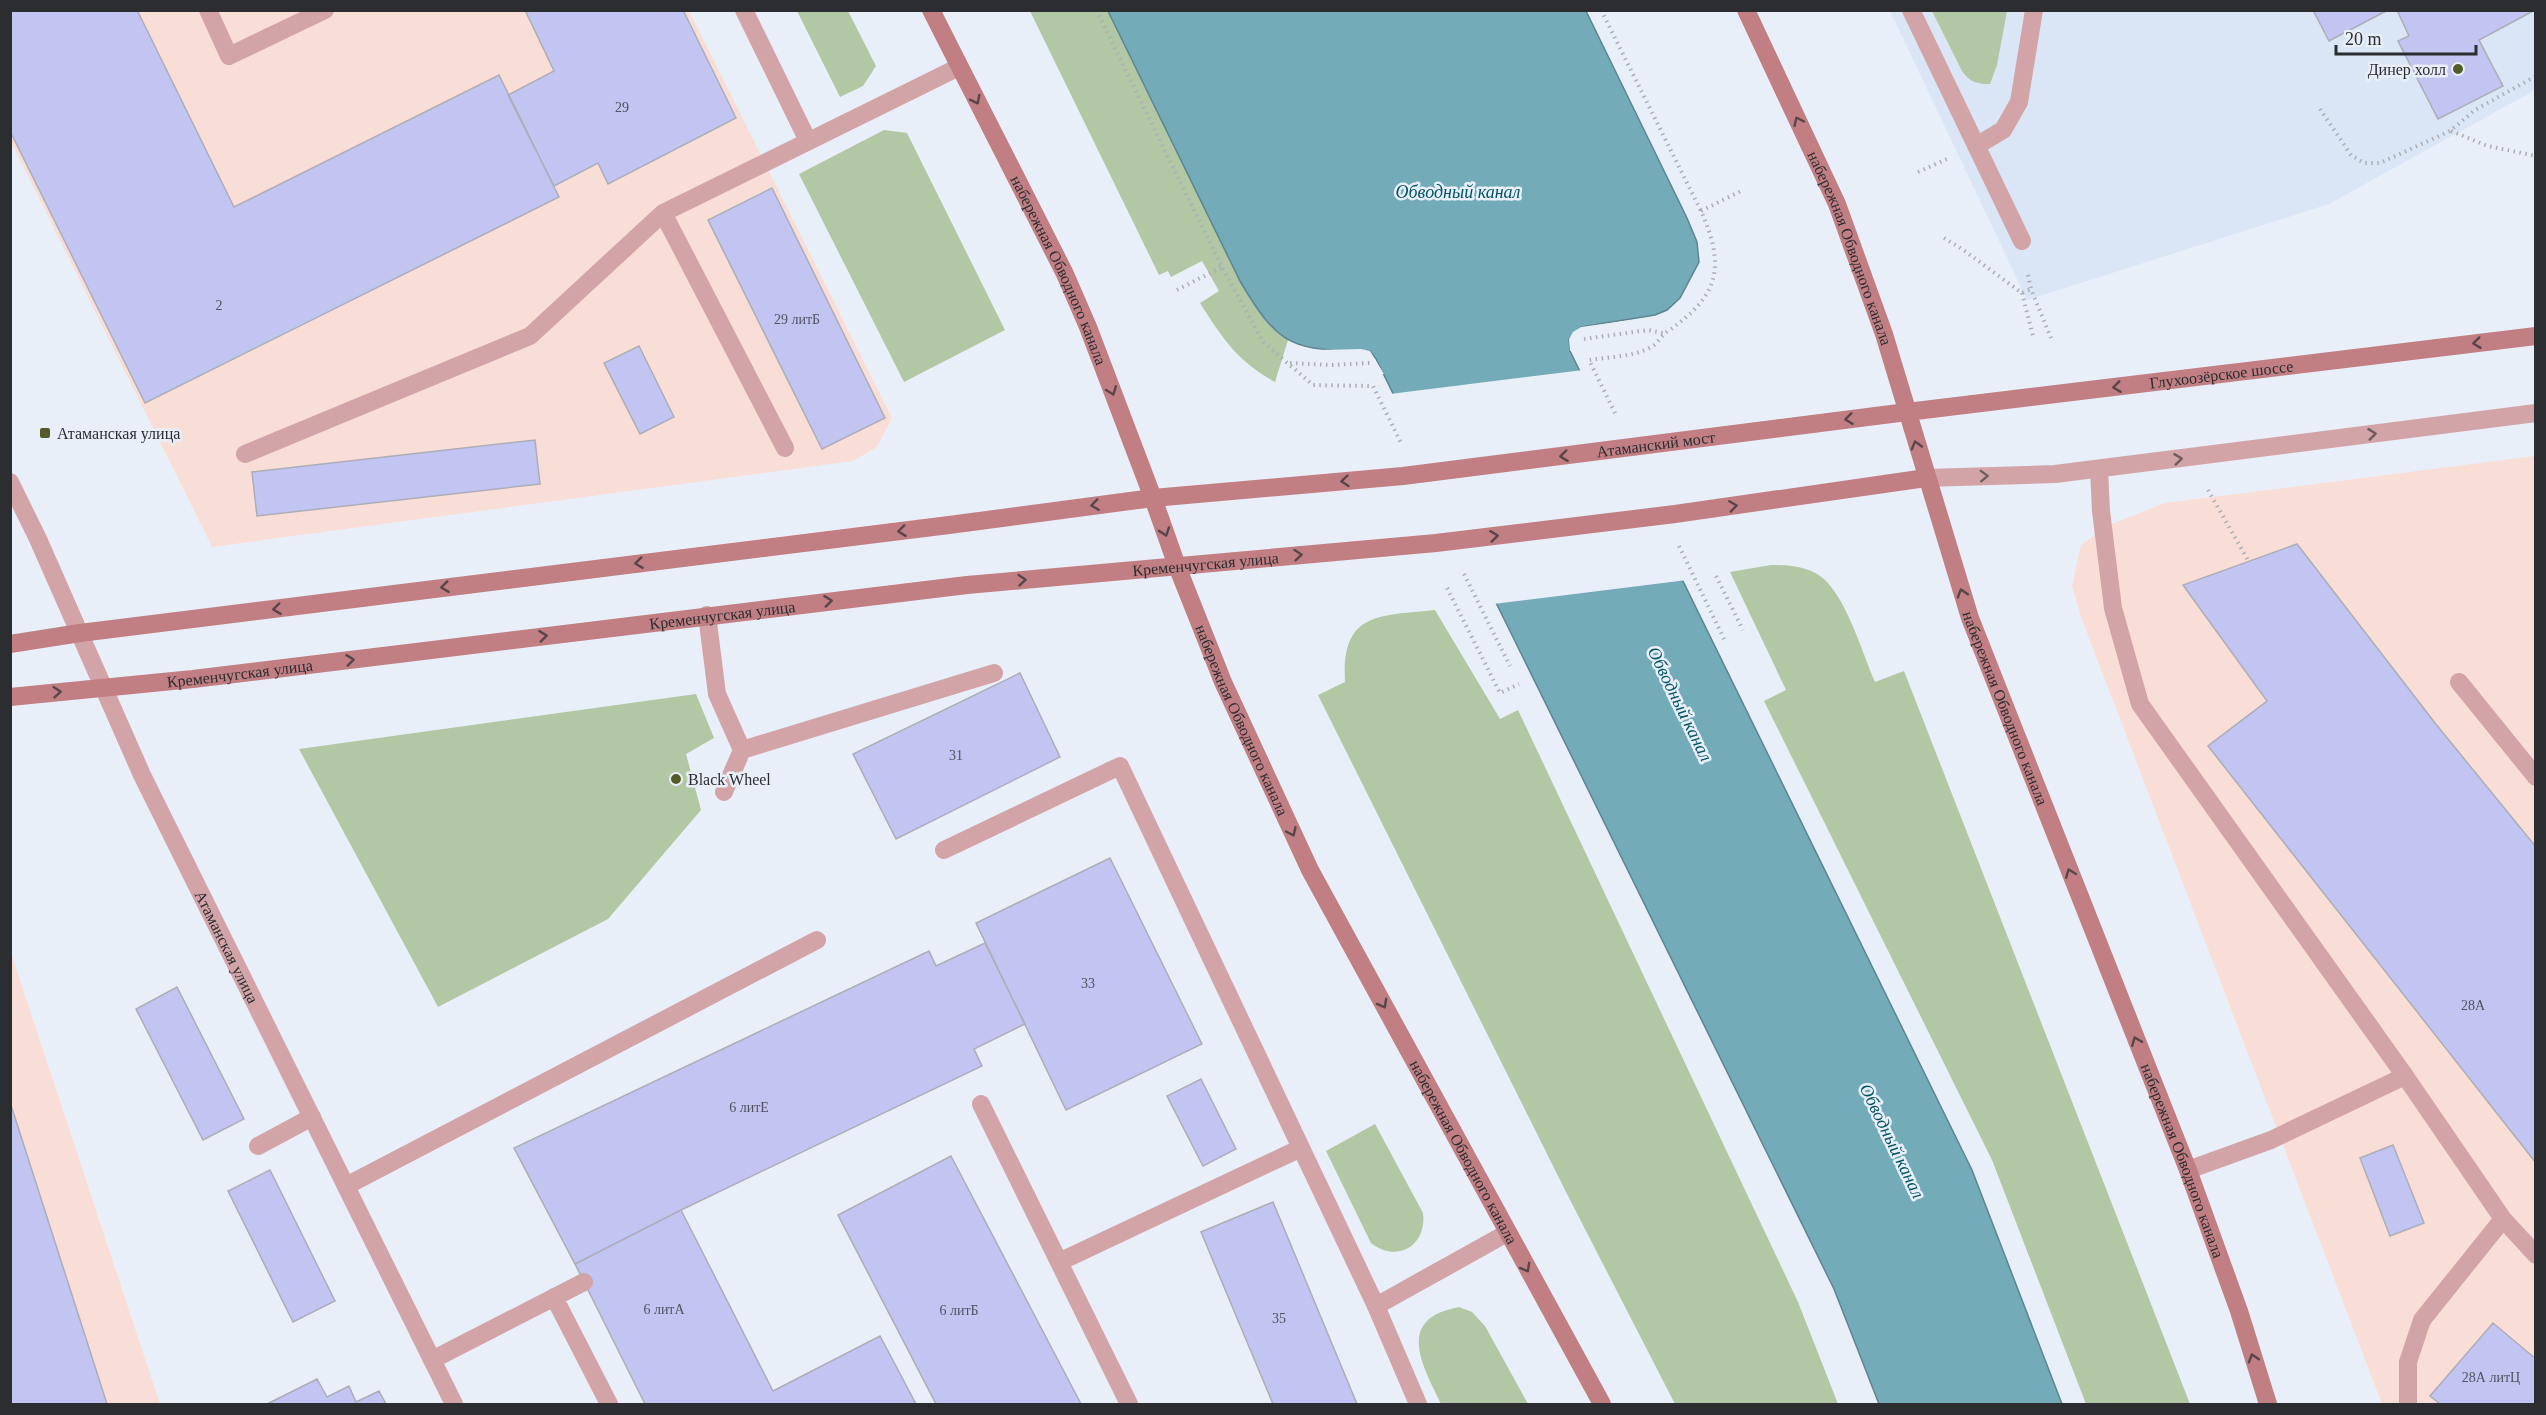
<svg xmlns="http://www.w3.org/2000/svg" width="2546" height="1415" font-family="Georgia,serif">
<style>
.built{fill:#dae5f5}
.industrial{fill:#f8ded7}
.green{fill:#b2c7a4}
.water{fill:#73abb9;stroke:#5d8590;stroke-width:1.5}
.pier{fill:#e9eff8}
.building{fill:#c2c4f1;stroke:#adadb7;stroke-width:1.5}
.lines{fill:none;stroke-linecap:round;stroke-linejoin:round}
.path{stroke:#aaafb6;stroke-width:4;stroke-dasharray:1.5 4.5;stroke-linecap:butt}
.lane{stroke:#d2a4a7;stroke-width:18}
.street{stroke:#d2a4a7;stroke-width:18}
.secondary{stroke:#c17f84;stroke-width:18}
.oneway{stroke:#58464a}
.oneway2{stroke:#6e5d60}
.poi-dot{fill:#545b29;stroke:#e9eff8;stroke-width:2}
.labels{text-anchor:middle;dominant-baseline:central;stroke-width:5;stroke-linejoin:round;paint-order:stroke}
.number-label{font-size:14px;fill:#515361}
.poi-label{font-size:16px;fill:#2b2d31;stroke:#e9eff8;text-anchor:start}
.street-label{font-size:16px;fill:#2b2d31;stroke:#e9eff8}
.water-label{font-size:18px;font-style:italic;fill:#005464;stroke:#e9eff8}
</style>
<rect width="100%" height="100%" fill="#e9eff8"/>
<path class="built" d="M 1890,11 L 2535,11 L 2535,90 L 2329,204 L 2027,300 Z"/>
<path class="industrial" d="M 11,11 L 689,11 L 892,418 L 877,447 L 853,461 L 212,547 L 11,142 Z
M 2535,456 L 2535,1404 L 2382,1404 L 2081,617 L 2072,586 L 2081,545 L 2109,525 L 2165,503 Z
M 11,953 L 160,1404 L 11,1404 Z"/>
<path class="green" d="M 797,11 L 848,11 L 876,66 L 863,86 L 840,97 Z
M 1030,11 L 1108,11 L 1240,281 C 1253,304 1266,323 1288,340 L 1275,382 C 1237,361 1223,339 1200,303 L 1219,291 L 1202,261 L 1171,277 L 1168,271 L 1159,275 Z
M 1932,11 L 2007,11 L 1997,65 L 1990,84 C 1976,84 1970,82 1962,71 Z
M 884,130 L 907,133 L 1005,330 L 904,382 L 799,174 Z
M 1771,565 C 1791,565 1813,567 1827,582 C 1849,606 1862,652 1875,682 L 1904,671 L 2190,1404 L 2086,1404 L 1992,1160 L 1764,701 L 1786,690 L 1730,572 Z
M 1435,610 L 1500,719 L 1518,710 L 1798,1302 L 1838,1404 L 1675,1404 L 1568,1196 L 1318,695 L 1345,682 C 1341,611 1380,616 1435,610 Z
M 696,694 L 714,738 L 686,754 L 701,810 L 608,919 L 438,1007 L 299,749 Z
M 1375,1124 L 1423,1213 C 1427,1245 1398,1264 1371,1243 L 1326,1151 Z
M 1459,1307 L 1472,1312 L 1485,1326 L 1528,1404 L 1441,1404 C 1422,1364 1395,1319 1459,1307 Z"/>
<path class="water" d="M 1108,11 L 1586,11 L 1687,218 L 1697,242 L 1699,262 L 1680,298 L 1667,310 L 1655,315 L 1581,327 L 1569,339 L 1570,351 L 1972,1170 L 2062,1404 L 1879,1404 L 1834,1289 L 1376,359 L 1370,351 C 1293,350 1280,349 1240,281 Z"/>
<path class="pier" d="M 1646,318 L 1646,321 L 1583,330 L 1576,334 L 1572,340 L 1574,351 L 1570,351 L 1569,339 L 1573,332 L 1581,327 Z
M 1361,349 L 1370,351 L 1384,374 L 1380,374 L 1368,354 L 1361,352 L 1316,353 L 1316,350 Z
M 1583,370 L 1687,580 L 1493,604 L 1390,394 Z"/>
<path class="building" d="M 10,10 L 137,10 L 234,207 L 499,75 L 559,197 L 145,403 L 10,131 Z
M 525,10 L 683,10 L 736,118 L 608,184 L 598,163 L 554,186 L 508,95 L 554,71 Z
M 2313,10 L 2388,10 L 2329,41 Z
M 2397,10 L 2535,10 L 2479,40 L 2503,86 L 2438,119 L 2398,41 L 2409,36 Z
M 772,188 L 885,418 L 822,449 L 708,220 Z
M 639,346 L 674,417 L 640,434 L 604,363 Z
M 535,440 L 540,484 L 257,516 L 252,472 Z
M 2297,544 L 2435,723 L 2536,847 L 2536,1163 L 2208,746 L 2267,701 L 2183,585 Z
M 1020,673 L 1060,757 L 896,839 L 853,754 Z
M 1110,858 L 1202,1044 L 1066,1110 L 976,923 Z
M 985,943 L 1025,1024 L 974,1049 L 982,1066 L 681,1210 L 575,1264 L 514,1148 L 929,951 L 936,966 Z
M 177,987 L 244,1119 L 203,1140 L 136,1009 Z
M 1201,1079 L 1236,1149 L 1203,1166 L 1167,1096 Z
M 10,1102 L 107,1404 L 10,1404 Z
M 2393,1145 L 2424,1223 L 2390,1236 L 2360,1158 Z
M 951,1156 L 1081,1404 L 936,1404 L 838,1215 Z
M 270,1170 L 335,1301 L 293,1322 L 228,1191 Z
M 1273,1202 L 1357,1404 L 1273,1404 L 1201,1232 Z
M 681,1210 L 773,1391 L 880,1336 L 916,1404 L 645,1404 L 575,1264 Z
M 2493,1323 L 2536,1359 L 2536,1404 L 2440,1404 L 2430,1396 Z
M 317,1379 L 327,1397 L 349,1386 L 356,1402 L 379,1391 L 386,1404 L 267,1404 Z"/>
<g class="lines">
<path class="path" d="M 1096,10 L 1222,267 L 1263,342 L 1313,385 L 1373,386 L 1401,443
M 1601,10 L 1701,211 C 1726,267 1719,296 1668,331 C 1661,335 1658,344 1651,347 C 1634,357 1608,357 1589,360 L 1616,415
M 2320,109 L 2351,155 L 2364,163 L 2380,163 L 2450,131 L 2475,110 L 2536,76
M 2451,131 L 2488,146 L 2536,156
M 1918,172 L 1947,159
M 1701,211 L 1741,191
M 1944,238 L 1962,249 L 2022,293 L 2031,289
M 2028,275 L 2031,289 L 2051,338
M 1177,290 L 1222,267
M 2022,293 L 2033,336
M 1584,339 L 1648,330 L 1663,333
M 1290,363 L 1332,365 L 1370,363
M 2208,490 L 2249,562
M 1679,546 L 1726,643
M 1464,574 L 1510,666
M 1716,576 L 1743,630
M 1447,588 L 1500,693 L 1519,684"/>
<path class="lane" d="M 208,10 L 229,56 L 325,10
M 744,10 L 808,141
M 1911,10 L 2022,241
M 1976,146 L 2003,130 L 2019,102 L 2034,10
M 663,213 L 785,448
M 245,454 L 530,336 L 663,213 L 959,67
M 2099,469 L 2101,511 L 2113,608 L 2140,704 L 2405,1076
M 707,615 L 717,694 L 742,750
M 2459,682 L 2536,777
M 724,792 L 742,750 L 994,673
M 944,850 L 1120,766 L 1376,1306
M 981,1104 L 1129,1404
M 258,1146 L 312,1117
M 2188,1170 L 2271,1140 L 2405,1076 L 2503,1219 L 2536,1255
M 346,1186 L 817,940
M 1059,1262 L 1301,1148
M 554,1297 L 609,1404
M 432,1360 L 584,1282
M 2408,1404 L 2408,1362 L 2422,1320 L 2503,1219"/>
<g class="street">
<path d="M 1926,478 L 2055,474 L 2536,413"/>
<path id="s1" d="M 10,482 L 38,539 L 142,775 L 454,1404"/>
<path d="M 1418,1404 L 1376,1306 L 1507,1233"/>
</g>
<g class="secondary">
<path id="s2" d="M 931,10 L 1065,274 L 1088,327 L 1153,498 L 1177,566 L 1223,682 L 1310,870 L 1602,1404"/>
<path id="s3" d="M 1746,10 L 1837,204 L 1884,334 L 1970,618 L 2188,1170 L 2239,1311 L 2268,1404"/>
<path id="s4" d="M 10,644 L 80,633 L 949,525 L 1153,498 L 1403,476 L 1907,412 L 2536,336"/>
<path id="s5" d="M 10,697 L 193,679 L 967,585 L 1436,543 L 1675,514 L 1926,478"/>
</g>
</g>
<defs><path id="oneway-chevron" d="M-2-3.5L2.5 0L-2 3.5" fill="none" stroke-width="1.6" stroke-linecap="round" stroke-linejoin="round" transform="scale(1.5)"/></defs>
<g class="oneway">
<use href="#oneway-chevron" transform="translate(976 100) rotate(63)"/>
<use href="#oneway-chevron" transform="translate(1798 121) rotate(-115)"/>
<use href="#oneway-chevron" transform="translate(2477 343) rotate(173)"/>
<use href="#oneway-chevron" transform="translate(2117 387) rotate(173)"/>
<use href="#oneway-chevron" transform="translate(1112 391) rotate(69)"/>
<use href="#oneway-chevron" transform="translate(1849 419) rotate(173)"/>
<use href="#oneway-chevron" transform="translate(1916 445) rotate(-106)"/>
<use href="#oneway-chevron" transform="translate(1564 456) rotate(173)"/>
<use href="#oneway-chevron" transform="translate(1345 481) rotate(175)"/>
<use href="#oneway-chevron" transform="translate(1095 505) rotate(172)"/>
<use href="#oneway-chevron" transform="translate(1733 506) rotate(-8)"/>
<use href="#oneway-chevron" transform="translate(902 531) rotate(173)"/>
<use href="#oneway-chevron" transform="translate(1165 532) rotate(71)"/>
<use href="#oneway-chevron" transform="translate(1494 536) rotate(-7)"/>
<use href="#oneway-chevron" transform="translate(1298 555) rotate(-5)"/>
<use href="#oneway-chevron" transform="translate(639 563) rotate(173)"/>
<use href="#oneway-chevron" transform="translate(1022 580) rotate(-5)"/>
<use href="#oneway-chevron" transform="translate(445 587) rotate(173)"/>
<use href="#oneway-chevron" transform="translate(1962 593) rotate(-107)"/>
<use href="#oneway-chevron" transform="translate(828 601) rotate(-7)"/>
<use href="#oneway-chevron" transform="translate(277 609) rotate(173)"/>
<use href="#oneway-chevron" transform="translate(543 636) rotate(-7)"/>
<use href="#oneway-chevron" transform="translate(350 660) rotate(-7)"/>
<use href="#oneway-chevron" transform="translate(57 692) rotate(-5)"/>
<use href="#oneway-chevron" transform="translate(1292 832) rotate(65)"/>
<use href="#oneway-chevron" transform="translate(2070 873) rotate(-111)"/>
<use href="#oneway-chevron" transform="translate(1383 1004) rotate(61)"/>
<use href="#oneway-chevron" transform="translate(2136 1041) rotate(-112)"/>
<use href="#oneway-chevron" transform="translate(1526 1268) rotate(61)"/>
<use href="#oneway-chevron" transform="translate(2253 1358) rotate(-107)"/>
</g>
<g class="oneway2">
<use href="#oneway-chevron" transform="translate(2372 434) rotate(-7)"/>
<use href="#oneway-chevron" transform="translate(2178 459) rotate(-7)"/>
<use href="#oneway-chevron" transform="translate(1984 476) rotate(-2)"/>
</g>
<g class="poi-dot">
<circle cx="2458" cy="69" r="6"/>
<rect x="39" y="427" width="12" height="12" rx="3"/>
<circle cx="676" cy="779" r="6"/>
</g>
<g class="labels">
<g class="number-label">
<text x="622" y="107">29</text>
<text x="219" y="305">2</text>
<text x="797" y="319">29 литБ</text>
<text x="956" y="755">31</text>
<text x="1088" y="983">33</text>
<text x="2473" y="1005">28А</text>
<text x="749" y="1107">6 литЕ</text>
<text x="664" y="1309">6 литА</text>
<text x="959" y="1310">6 литБ</text>
<text x="1279" y="1318">35</text>
<text x="2491" y="1377">28А литЦ</text>
</g>
<g class="poi-label">
<text x="2446" y="69" text-anchor="end">Динер холл</text>
<text x="57" y="433">Атаманская улица</text>
<text x="688" y="779">Black Wheel</text>
</g>
<g class="street-label">
<text stroke="none"><textPath href="#s3" startOffset="260">набережная Обводного канала</textPath></text>
<text stroke="none"><textPath href="#s2" startOffset="290">набережная Обводного канала</textPath></text>
<text stroke="none"><textPath href="#s4" startOffset="2228">Глухоозёрское шоссе</textPath></text>
<text stroke="none"><textPath href="#s4" startOffset="1658">Атаманский мост</textPath></text>
<text stroke="none"><textPath href="#s5" startOffset="1203">Кременчугская улица</textPath></text>
<text stroke="none"><textPath href="#s5" startOffset="717">Кременчугская улица</textPath></text>
<text stroke="none"><textPath href="#s5" startOffset="231">Кременчугская улица</textPath></text>
<text stroke="none"><textPath href="#s3" startOffset="746">набережная Обводного канала</textPath></text>
<text stroke="none"><textPath href="#s2" startOffset="776">набережная Обводного канала</textPath></text>
<text stroke="none"><textPath href="#s1" startOffset="513">Атаманская улица</textPath></text>
<text stroke="none"><textPath href="#s2" startOffset="1262">набережная Обводного канала</textPath></text>
<text stroke="none"><textPath href="#s3" startOffset="1232">набережная Обводного канала</textPath></text>
</g>
<g class="water-label">
<text x="1458" y="192">Обводный канал</text>
<text transform="translate(1680 704) rotate(64)">Обводный канал</text>
<text transform="translate(1892 1141) rotate(64)">Обводный канал</text>
</g>
</g>
<rect width="2546" height="1415" fill="none" stroke="#2b2d31" stroke-width="24"/>
<path d="M2336 45v9h140v-9" fill="none" stroke="#2b2d31" stroke-width="3"/>
<text x="2345" y="45" font-size="18" fill="#2b2d31" stroke="#e9eff8" stroke-width="4.5" paint-order="stroke">20 m</text>
</svg>
